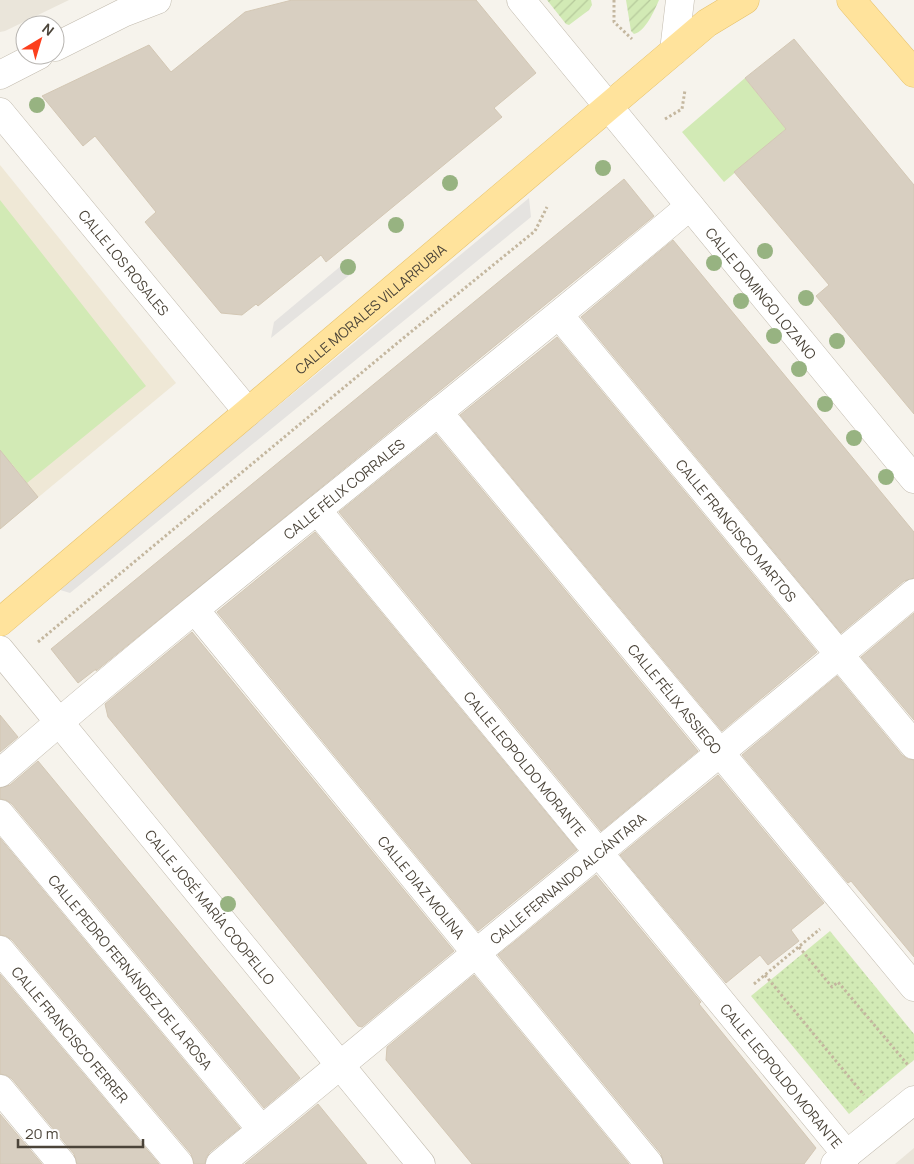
<svg xmlns="http://www.w3.org/2000/svg" width="914" height="1164" font-family="Manrope,sans-serif">
<style>
.residential{fill:#eae5da}
.education{fill:#efe8d6}
.grass{fill:#d2eab5}
.park{fill:url(#park-dots)}
.garden{fill:url(#garden-furrows)}
.parking{fill:#e5e3e0}
.building{fill:#d8cfc1;stroke:#d3c7b4}
.lines{fill:none;stroke-linecap:round;stroke-linejoin:round}
.minor-casing{stroke:#c2bbae;stroke-width:29}
.major-casing{stroke:#e6c16a;stroke-width:29}
.path{stroke:#c4b79f;stroke-width:3;stroke-dasharray:2.5 2.5;stroke-linecap:butt}
.minor{stroke:#fff;stroke-width:28}
.major{stroke:#ffe39c;stroke-width:28}
.tree{fill:#97b381}
.labels{text-anchor:middle;dominant-baseline:central;stroke-width:4;stroke-linejoin:round;paint-order:stroke}
.street-label{font-size:14px;fill:#4b4439;stroke:#fff}
</style>
<defs>
<pattern id="park-dots" width="8" height="8" patternUnits="userSpaceOnUse" patternTransform="scale(1.25)"><rect width="8" height="8" fill="#d2eab5"/><path d="M2 2h.1M6 6h.1" fill="none" stroke="#b6ca9c" stroke-width="1.8" stroke-linecap="round"/></pattern>
<pattern id="garden-furrows" width="10" height="10" patternUnits="userSpaceOnUse" patternTransform="scale(1.25)"><rect width="10" height="10" fill="#d2eab5"/><path d="M-1 1l2-2M0 10L10 0M9 11l2-2" fill="none" stroke="#b6ca9c"/></pattern>
</defs>
<rect width="100%" height="100%" fill="#f6f3ec"/>
<path class="residential" d="M 0,0 L 69,0 L 5,31 L 0,32 Z
M 914,1148 L 914,1164 L 895,1164 Z"/>
<path class="education" d="M 0,165 L 176,383 L 0,529 Z"/>
<path class="grass" d="M 745,78 L 786,129 L 724,182 L 682,132 Z
M 0,200 L 146,386 L 27,483 L 12,464 L 0,473 Z"/>
<path class="park" d="M 830,931 L 914,1034 L 914,1060 L 849,1114 L 751,996 Z"/>
<path class="garden" d="M 547,0 L 591,0 L 592,5 L 589,10 L 569,25 L 566,24 Z
M 626,0 L 659,0 C 654,11 646,31 634,34 L 631,31 Z"/>
<path class="parking" d="M 529,198 L 531,217 L 70,593 L 57,589 Z
M 342,265 L 352,273 L 271,338 L 274,322 Z"/>
<path class="building" d="M 292,0 L 476,0 L 536,73 L 494,108 L 502,117 L 326,262 L 321,255 L 258,306 L 256,304 L 242,315 L 221,313 L 145,222 L 156,212 L 95,136 L 83,146 L 42,96 L 149,45 L 171,72 L 245,12 Z
M 794,39 L 914,185 L 914,414 L 816,296 L 829,285 L 734,172 L 786,129 L 745,78 Z
M 624,179 L 654,216 L 96,671 L 96,669 L 78,683 L 51,649 Z
M 673,240 L 914,532 L 914,578 L 904,581 L 841,633 L 581,317 Z
M 557,337 L 817,652 L 722,731 L 460,415 Z
M 436,434 L 698,751 L 601,831 L 339,512 Z
M 0,450 L 38,497 L 0,529 Z
M 315,532 L 577,850 L 478,931 L 217,612 Z
M 914,613 L 914,720 L 861,657 Z
M 192,632 L 454,951 L 362,1027 L 358,1026 L 108,717 L 105,704 Z
M 837,676 L 902,755 L 908,759 L 914,760 L 914,957 L 851,881 L 848,883 L 742,755 Z
M 0,715 L 18,737 L 0,752 Z
M 38,761 L 300,1078 L 264,1108 L 12,804 L 6,800 L 0,799 L 0,788 L 10,785 Z
M 718,775 L 824,903 L 791,930 L 799,941 L 768,965 L 760,955 L 726,983 L 620,855 Z
M 0,838 L 240,1128 L 210,1152 L 206,1158 L 205,1164 L 194,1164 L 191,1154 L 12,940 L 6,936 L 0,935 Z
M 596,875 L 701,1002 L 699,1004 L 816,1148 L 804,1164 L 664,1164 L 661,1154 L 498,955 Z
M 0,974 L 159,1164 L 77,1164 L 74,1154 L 12,1079 L 6,1075 L 0,1074 Z
M 474,975 L 629,1164 L 472,1164 L 386,1060 L 387,1047 Z
M 318,1104 L 367,1164 L 245,1164 Z
M 0,1114 L 42,1164 L 0,1164 Z"/>
<g class="lines">
<g class="minor-casing">
<g id="minor">
<path id="s1" d="M 521,0 L 914,479"/>
<path d="M 55,47 L 123,13 L 157,0"/>
<path d="M 674,51 L 680,0"/>
<path d="M 0,75 L 39,55"/>
<path id="s2" d="M 0,112 L 248,412"/>
<path id="s3" d="M 559,315 L 914,745"/>
<path id="s4" d="M 438,412 L 914,987"/>
<path id="s5" d="M 317,510 L 847,1155"/>
<path id="s6" d="M 195,610 L 649,1164"/>
<path id="s7" d="M 0,650 L 421,1164"/>
<path id="s8" d="M 0,773 C 225,578 462,398 690,206"/>
<path id="s9" d="M 0,814 L 261,1129"/>
<path id="s10" d="M 0,950 L 179,1164"/>
<path d="M 0,1089 L 62,1164"/>
<path id="s11" d="M 220,1164 L 914,593"/>
<path d="M 835,1164 L 914,1100"/>
</g>
</g>
<g class="major-casing">
<g id="major">
<path d="M 851,0 L 914,73"/>
<path id="s12" d="M 0,622 L 674,51 L 707,23 L 745,0"/>
</g>
</g>
<path class="path" d="M 614,0 L 614,22 L 632,39
M 665,119 L 682,109 L 685,90
M 38,642 L 401,340 L 535,231 L 547,207
M 799,947 L 832,987 L 838,982 L 908,1065
M 765,975 L 864,1095
M 754,984 L 820,929"/>
<use href="#minor" class="minor"/>
<use href="#major" class="major"/>
</g>
<g class="tree">
<circle cx="37" cy="105" r="8"/>
<circle cx="603" cy="168" r="8"/>
<circle cx="450" cy="183" r="8"/>
<circle cx="396" cy="225" r="8"/>
<circle cx="765" cy="251" r="8"/>
<circle cx="714" cy="263" r="8"/>
<circle cx="348" cy="267" r="8"/>
<circle cx="806" cy="298" r="8"/>
<circle cx="741" cy="301" r="8"/>
<circle cx="774" cy="336" r="8"/>
<circle cx="837" cy="341" r="8"/>
<circle cx="799" cy="369" r="8"/>
<circle cx="825" cy="404" r="8"/>
<circle cx="854" cy="438" r="8"/>
<circle cx="886" cy="477" r="8"/>
<circle cx="228" cy="904" r="8"/>
</g>
<g class="labels">
<g class="street-label">
<text stroke="none"><textPath href="#s2" startOffset="195">CALLE LOS ROSALES</textPath></text>
<text stroke="none"><textPath href="#s1" startOffset="379">CALLE DOMINGO LOZANO</textPath></text>
<text stroke="none"><textPath href="#s12" startOffset="485">CALLE MORALES VILLARRUBIA</textPath></text>
<text stroke="none"><textPath href="#s8" startOffset="446">CALLE FÉLIX CORRALES</textPath></text>
<text stroke="none"><textPath href="#s3" startOffset="279">CALLE FRANCISCO MARTOS</textPath></text>
<text stroke="none"><textPath href="#s4" startOffset="372">CALLE FÉLIX ASSIEGO</textPath></text>
<text stroke="none"><textPath href="#s5" startOffset="328">CALLE LEOPOLDO MORANTE</textPath></text>
<text stroke="none"><textPath href="#s11" startOffset="450">CALLE FERNANDO ALCÁNTARA</textPath></text>
<text stroke="none"><textPath href="#s6" startOffset="358">CALLE DIAZ MOLINA</textPath></text>
<text stroke="none"><textPath href="#s7" startOffset="332">CALLE JOSÉ MARÍA COOPELLO</textPath></text>
<text stroke="none"><textPath href="#s9" startOffset="205">CALLE PEDRO FERNÁNDEZ DE LA ROSA</textPath></text>
<text stroke="none"><textPath href="#s10" startOffset="110">CALLE FRANCISCO FERRER</textPath></text>
<text stroke="none"><textPath href="#s5" startOffset="732">CALLE LEOPOLDO MORANTE</textPath></text>
</g>
</g>
<g transform="translate(40 40) rotate(38)"><circle r="24" fill="#ffffff" stroke="#b7b4b0"/>
<path d="M0-4L9 19L0 12L-9 19Z" fill="#fc3f1d"/>
<text y="-8" font-size="14" font-weight="bold" text-anchor="middle" fill="#4b4439">N</text>
</g>
<path d="M18 1139v8h125v-8" fill="none" stroke="#4b4439" stroke-width="2.5"/>
<text x="25" y="1139" font-size="15" fill="#4b4439" stroke="#ffffff" stroke-width="4" paint-order="stroke">20 m</text>
</svg>
